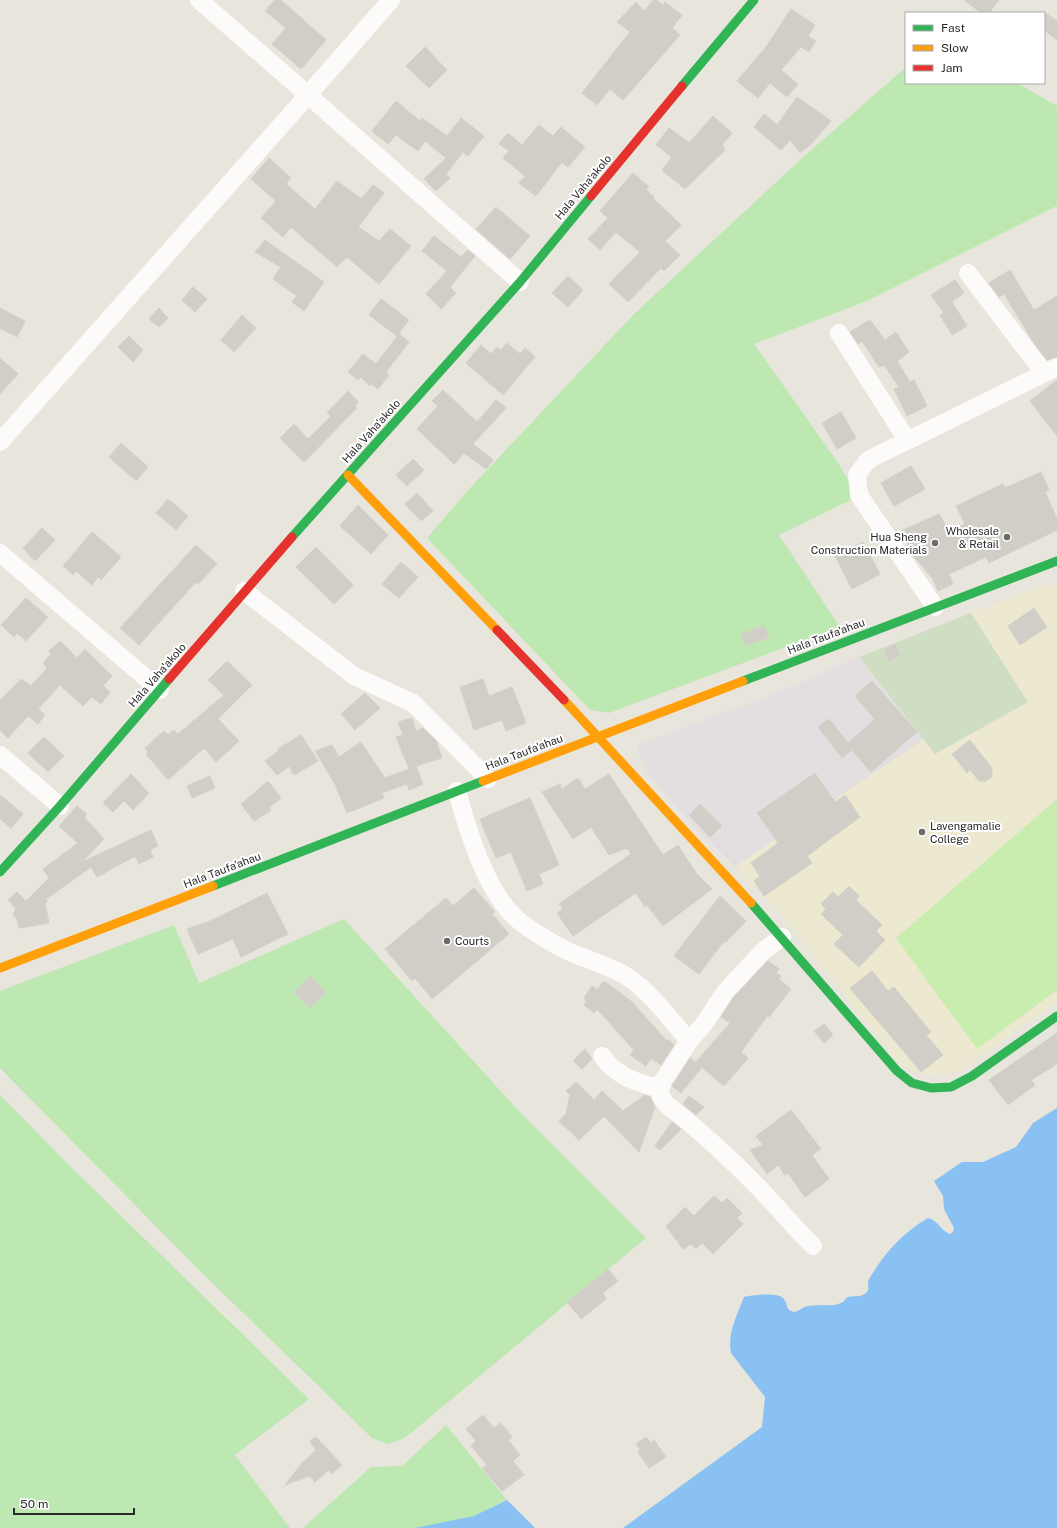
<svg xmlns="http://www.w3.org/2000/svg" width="1057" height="1528" font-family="'Public Sans',sans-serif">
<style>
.industrial{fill:#e3dfe1}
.education{fill:#ede8d0}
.green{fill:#bee8b2}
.cemetery{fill:#cfdec3}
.pitch{fill:#c9edae}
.water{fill:#88c1f2}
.building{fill:#d1cec8;stroke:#d3d0c9}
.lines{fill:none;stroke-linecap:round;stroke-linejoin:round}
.street{stroke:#fcfbfa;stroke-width:18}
.fast{stroke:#30b455;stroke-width:9}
.slow{stroke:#ff9f0a;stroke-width:9}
.jam{stroke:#e5322d;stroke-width:9}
.poi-dot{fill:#6b6a67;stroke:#fff;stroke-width:1.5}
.labels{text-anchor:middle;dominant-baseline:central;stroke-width:4;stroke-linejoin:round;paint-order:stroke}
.street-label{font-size:11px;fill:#282828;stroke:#fff}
.poi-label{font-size:11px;fill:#282828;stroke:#fff;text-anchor:end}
</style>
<rect width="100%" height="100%" fill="#e8e5dd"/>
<path class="industrial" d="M 859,657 L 924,739 L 735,867 L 687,819 L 647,773 L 636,746 L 718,714 L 758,701 Z"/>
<path class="education" d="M 1057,581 L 1057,1002 L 961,1070 L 927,1076 L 900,1065 L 782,915 L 735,867 L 924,739 L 935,754 L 1028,703 L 971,613 Z"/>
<path class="green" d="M 906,67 L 906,83 L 1017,83 L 1057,106 L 1057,206 L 867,301 L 754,344 L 839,464 L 857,497 L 779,535 L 840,627 L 609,713 L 590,710 L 427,538 L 470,488 L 634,314 L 800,160 Z
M 344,919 L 517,1109 L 646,1238 L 405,1438 L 388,1444 L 372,1438 L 201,1272 L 0,1068 L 0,991 L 174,925 L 199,983 Z
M 0,1095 L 73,1169 L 309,1399 L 235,1455 L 290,1528 L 0,1528 Z
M 446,1425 L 507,1500 L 490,1508 L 483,1528 L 303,1528 L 371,1467 L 402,1466 Z"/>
<path class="cemetery" d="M 971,613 L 1028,702 L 935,754 L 859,657 Z"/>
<path class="pitch" d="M 1057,799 L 1057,990 L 977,1049 L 896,938 Z"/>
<path class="water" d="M 1057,1108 L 1057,1528 L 623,1528 L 762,1427 L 765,1397 L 731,1353 C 727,1334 737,1315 744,1297 C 753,1295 777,1292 783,1298 C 787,1302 786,1306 789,1310 L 794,1312 C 800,1311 802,1307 808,1306 C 818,1304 832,1307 841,1303 C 845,1302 845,1298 848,1297 C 854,1295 860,1298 866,1293 C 871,1289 866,1284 869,1279 C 885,1253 901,1234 928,1218 C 938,1220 941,1231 950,1234 L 953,1232 L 954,1228 L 944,1209 L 943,1196 L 934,1181 L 962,1162 L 983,1162 L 1016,1147 L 1033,1123 Z
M 507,1500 L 535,1528 L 415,1528 L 474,1516 Z"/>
<path class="building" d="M 275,0 L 281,0 L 326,40 L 301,69 L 272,44 L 286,28 L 265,11 Z
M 653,0 L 656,0 L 663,5 L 665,2 L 682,15 L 672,28 L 680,35 L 623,100 L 610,89 L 597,105 L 582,93 L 630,32 L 617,22 L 636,2 L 644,11 Z
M 964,0 L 999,0 L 989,13 L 981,13 Z
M 791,9 L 815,25 L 808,36 L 816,41 L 809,52 L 801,47 L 781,70 L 798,84 L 787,97 L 770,83 L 758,98 L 737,81 L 766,47 Z
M 1044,12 L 1057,21 L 1057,40 L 1044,30 Z
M 425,47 L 447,70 L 429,88 L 406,66 Z
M 797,97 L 831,121 L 812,143 L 800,153 L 790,140 L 781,150 L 754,127 L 764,114 L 777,125 Z
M 396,101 L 420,121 L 422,118 L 447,136 L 461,118 L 484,136 L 468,156 L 463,152 L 446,174 L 450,178 L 436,191 L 424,179 L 446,158 L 425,141 L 418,151 L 396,135 L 388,144 L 372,131 Z
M 713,116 L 732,133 L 722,145 L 725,150 L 685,189 L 662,170 L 672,157 L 656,145 L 669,128 L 689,143 Z
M 539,125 L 553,136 L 561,127 L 585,147 L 568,167 L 562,162 L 536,196 L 519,183 L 525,176 L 503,158 L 509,151 L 499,144 L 508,133 L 522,145 Z
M 269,158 L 291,178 L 286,184 L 315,209 L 337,181 L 361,199 L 373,185 L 384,193 L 358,227 L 379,241 L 390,229 L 411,246 L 379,284 L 347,257 L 337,267 L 291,227 L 283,237 L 261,218 L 276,201 L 251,179 Z
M 633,173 L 649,187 L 646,190 L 654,197 L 653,198 L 681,225 L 665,241 L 680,255 L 664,271 L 661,268 L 628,302 L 609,284 L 640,252 L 616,232 L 600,250 L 588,239 L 608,218 L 600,211 Z
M 496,207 L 530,236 L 510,259 L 476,229 Z
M 434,236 L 461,257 L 468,250 L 475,256 L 450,287 L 456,293 L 441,309 L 426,294 L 447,271 L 422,251 Z
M 265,240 L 324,282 L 304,311 L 292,302 L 297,296 L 273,279 L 281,267 L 255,252 Z
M 1010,270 L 1034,310 L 1057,296 L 1057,357 L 1047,360 L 1034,343 L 1004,294 L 999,297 L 989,283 Z
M 568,276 L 583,290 L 568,307 L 552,293 Z
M 955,280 L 964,293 L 952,302 L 967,326 L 952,335 L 940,315 L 944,313 L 931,295 Z
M 193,287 L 207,299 L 195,312 L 182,300 Z
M 381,299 L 409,320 L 397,336 L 369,315 Z
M 0,308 L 25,321 L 17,337 L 0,328 Z
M 159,308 L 168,318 L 159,327 L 149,319 Z
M 242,315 L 256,328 L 234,352 L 221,340 Z
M 870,320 L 885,340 L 896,332 L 909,352 L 897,361 L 910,382 L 914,380 L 927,406 L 907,416 L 894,389 L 899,387 L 884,365 L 879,367 L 862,341 L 858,344 L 850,332 Z
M 399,334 L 409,342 L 386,372 L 389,375 L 378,389 L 372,384 L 370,386 L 361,377 L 358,380 L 348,372 L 363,354 L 376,364 Z
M 129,336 L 143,350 L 133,362 L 118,347 Z
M 507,343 L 520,354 L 525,348 L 535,357 L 503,395 L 466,363 L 481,345 L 491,354 L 497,347 L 501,350 Z
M 0,358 L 18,374 L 0,394 Z
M 1057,380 L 1057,436 L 1030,401 Z
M 443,390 L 477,422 L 496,400 L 506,408 L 473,444 L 493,460 L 486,469 L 464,453 L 454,464 L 417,429 L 438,406 L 432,401 Z
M 348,391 L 358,402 L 355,406 L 357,408 L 304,462 L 280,438 L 294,424 L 308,439 L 331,416 L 327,413 Z
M 841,412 L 856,438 L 837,449 L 822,423 Z
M 121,443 L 148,467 L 136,481 L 109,457 Z
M 413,459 L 424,470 L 407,486 L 396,475 Z
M 911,466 L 925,489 L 894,506 L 881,483 Z
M 1041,472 L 1049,490 L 1045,492 L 1057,519 L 1057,530 L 989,563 L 986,557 L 949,574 L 953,584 L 938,591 L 933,579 L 912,554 L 901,531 L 939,514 L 949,532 L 965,524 L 956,506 L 1003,484 L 1005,488 Z
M 417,493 L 433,511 L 421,521 L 405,504 Z
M 168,499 L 188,516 L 176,530 L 156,513 Z
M 358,505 L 388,535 L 371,554 L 340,526 Z
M 42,528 L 55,540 L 35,561 L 23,548 Z
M 92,532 L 121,557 L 101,580 L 98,577 L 92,585 L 76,571 L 73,575 L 63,566 Z
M 863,542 L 880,574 L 852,589 L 835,556 Z
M 196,545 L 217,564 L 198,584 L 196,582 L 139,645 L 120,628 Z
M 316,547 L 353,585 L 334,604 L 296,567 Z
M 401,562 L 418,577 L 399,598 L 382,584 Z
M 26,598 L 48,617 L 26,641 L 17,633 L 14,637 L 1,625 Z
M 1034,608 L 1047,627 L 1020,645 L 1008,626 Z
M 764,626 L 769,637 L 746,646 L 741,634 Z
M 60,641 L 77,658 L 85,649 L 112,676 L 103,686 L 110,692 L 101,704 L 92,697 L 83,706 L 60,685 L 38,709 L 45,715 L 38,724 L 28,716 L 8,738 L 0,730 L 0,700 L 21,679 L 31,686 L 47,668 L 43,663 L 51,654 L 49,651 Z
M 895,644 L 900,655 L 889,661 L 884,650 Z
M 227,661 L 252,685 L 218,719 L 239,741 L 216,762 L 204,748 L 168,780 L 146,754 L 148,752 L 145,748 L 164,731 L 168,735 L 174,730 L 178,734 L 224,695 L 208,680 Z
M 483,679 L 489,696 L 512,687 L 526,723 L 506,731 L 502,720 L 474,730 L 460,687 Z
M 872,681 L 917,732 L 871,772 L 852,750 L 842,758 L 818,727 L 829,719 L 848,743 L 875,719 L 855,696 Z
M 365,693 L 380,708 L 355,730 L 341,714 Z
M 412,718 L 416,731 L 423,728 L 436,741 L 442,758 L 416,766 L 423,784 L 409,790 L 407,784 L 382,793 L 384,798 L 347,813 L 335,784 L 315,751 L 332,745 L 339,757 L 361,742 L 385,778 L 409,769 L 396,737 L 403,735 L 398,722 Z
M 301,735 L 318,761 L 294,775 L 289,766 L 277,775 L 265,761 L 279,750 L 278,749 Z
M 44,737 L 64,756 L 48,772 L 28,753 Z
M 970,740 L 992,768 L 992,777 L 986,781 L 979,781 L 970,770 L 967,773 L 952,754 Z
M 815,773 L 835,802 L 845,795 L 860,817 L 807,856 L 812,863 L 764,896 L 754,881 L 760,876 L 751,863 L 778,843 L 757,813 Z
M 131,774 L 149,793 L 133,810 L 124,801 L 113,812 L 103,803 Z
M 609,774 L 663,855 L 678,845 L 696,873 L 712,889 L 663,926 L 647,905 L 645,907 L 636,893 L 573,936 L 557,913 L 563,909 L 559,904 L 631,854 L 627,848 L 609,855 L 591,827 L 573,839 L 542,792 L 560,784 L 562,789 L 578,778 L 585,789 Z
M 210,776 L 215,788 L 192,798 L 187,786 Z
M 268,781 L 281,798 L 269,807 L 271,810 L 254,821 L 241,804 Z
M 0,795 L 23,814 L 11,828 L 0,819 Z
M 530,798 L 559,865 L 539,874 L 543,884 L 527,891 L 511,852 L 496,858 L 480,819 Z
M 700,804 L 722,826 L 710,837 L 689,815 Z
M 77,806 L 87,814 L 84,817 L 104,839 L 82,862 L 151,830 L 158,846 L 150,850 L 153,857 L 139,864 L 135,856 L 97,877 L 91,867 L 46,899 L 48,901 L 45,903 L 49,923 L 19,928 L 17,919 L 13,914 L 16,909 L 8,900 L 17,892 L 26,901 L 49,878 L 43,869 L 78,843 L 59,826 Z
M 849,886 L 859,896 L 856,900 L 882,925 L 876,931 L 885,940 L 859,967 L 834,944 L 843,935 L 821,914 L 826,909 L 821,904 L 833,892 L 838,897 Z
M 474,888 L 495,912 L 492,914 L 509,934 L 432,999 L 415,978 L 412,981 L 385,949 L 446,898 L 453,906 Z
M 267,893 L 288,934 L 241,957 L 233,939 L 198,954 L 187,929 L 208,922 Z
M 720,896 L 746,921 L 725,943 L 724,941 L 699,974 L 674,956 Z
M 768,961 L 779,969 L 776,973 L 781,976 L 779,979 L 791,989 L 769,1017 L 768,1015 L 741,1052 L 748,1058 L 724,1086 L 696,1062 L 730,1023 L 721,1017 L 733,998 Z
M 872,971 L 888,991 L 894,987 L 931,1032 L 926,1035 L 943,1055 L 921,1072 L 850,988 Z
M 311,976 L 326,993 L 310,1008 L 294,992 Z
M 604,981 L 632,1002 L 667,1041 L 668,1039 L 674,1045 L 661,1065 L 651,1058 L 646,1066 L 630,1055 L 634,1050 L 597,1009 L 594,1013 L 584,1005 L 587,1001 L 584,998 L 592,986 L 597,990 Z
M 824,1024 L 833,1035 L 824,1043 L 814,1031 Z
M 1057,1033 L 1057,1064 L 1031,1080 L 1035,1085 L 1008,1105 L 989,1080 Z
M 585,1049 L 592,1059 L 582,1069 L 573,1061 Z
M 690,1058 L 702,1067 L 681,1093 L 672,1086 Z
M 576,1082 L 594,1100 L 602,1091 L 623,1111 L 645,1095 L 650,1097 L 655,1107 L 639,1152 L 604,1116 L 579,1140 L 559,1121 L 566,1114 L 570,1095 L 566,1091 Z
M 689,1096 L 704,1107 L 696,1115 L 683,1104 Z
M 791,1110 L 821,1149 L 812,1155 L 829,1179 L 805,1197 L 788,1173 L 785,1175 L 778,1165 L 767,1174 L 750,1150 L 763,1145 L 756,1136 Z
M 672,1122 L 681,1129 L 660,1150 L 655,1146 Z
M 714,1196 L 722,1203 L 727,1198 L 742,1213 L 737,1218 L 743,1224 L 713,1254 L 702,1243 L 696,1249 L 691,1244 L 683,1249 L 666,1226 L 685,1207 L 694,1216 Z
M 608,1269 L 618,1281 L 603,1293 L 606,1299 L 581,1319 L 567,1302 Z
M 483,1415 L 494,1428 L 501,1423 L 512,1437 L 508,1440 L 520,1455 L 513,1461 L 524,1475 L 502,1491 L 482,1468 L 487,1465 L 471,1446 L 476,1441 L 466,1429 Z
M 316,1437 L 342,1465 L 332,1474 L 329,1470 L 315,1482 L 310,1476 L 285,1485 L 302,1463 L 316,1450 L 310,1441 Z
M 646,1437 L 651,1443 L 654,1440 L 666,1457 L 649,1468 L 638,1452 L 640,1450 L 636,1444 Z"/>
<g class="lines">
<path class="street" d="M 391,0 L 308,95 L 520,282
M 968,273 L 1044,373
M 839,333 L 907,440
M 0,442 L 308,95 L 199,0
M 0,553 L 160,690
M 244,591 L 354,676 L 413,703 L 488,779
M 935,607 L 859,495 L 857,475 L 868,460 L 1057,367
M 0,755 L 60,806
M 457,791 C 468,831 486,892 517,919 C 528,929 558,947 572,953 C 591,961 610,966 628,977 C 650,992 672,1021 689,1041
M 782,937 L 762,952 L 725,992 L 704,1024 L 689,1041 L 663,1081 L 660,1089 L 661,1097 L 666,1104 C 701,1131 732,1160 762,1191 C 779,1209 795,1228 813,1246
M 602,1056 C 617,1077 637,1082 660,1089"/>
<path class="fast" d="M 682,86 L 754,0
M 292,537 L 520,282 L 591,196
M 743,681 L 1057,561
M 0,872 L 60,806 L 169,679
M 213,886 L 483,781
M 751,903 L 897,1071 L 912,1083 L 931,1088 L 951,1087 L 972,1076 L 1057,1016"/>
<path class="slow" d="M 348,475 L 497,630
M 564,700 L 751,903
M 483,781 L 743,681
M 0,968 L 213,886"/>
<path class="jam" d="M 591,196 L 682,86
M 497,630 L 564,700
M 169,679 L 292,537"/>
</g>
<g class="poi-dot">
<circle cx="1007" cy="537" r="4"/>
<circle cx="935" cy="543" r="4"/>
<circle cx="922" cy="832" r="4"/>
<circle cx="447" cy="941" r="4"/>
</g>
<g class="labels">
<g class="street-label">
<text transform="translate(583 187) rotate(-50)">Hala Vaha'akolo</text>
<text transform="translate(371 431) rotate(-48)">Hala Vaha'akolo</text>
<text transform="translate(826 636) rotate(-21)">Hala Taufa'ahau</text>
<text transform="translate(157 675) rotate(-49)">Hala Vaha'akolo</text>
<text transform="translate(524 752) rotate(-21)">Hala Taufa'ahau</text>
<text transform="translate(222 870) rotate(-21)">Hala Taufa'ahau</text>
</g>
<g class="poi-label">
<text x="999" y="531">Wholesale<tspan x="999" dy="13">&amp; Retail</tspan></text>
<text x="927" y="537">Hua Sheng<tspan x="927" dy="13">Construction Materials</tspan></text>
<text x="930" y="826" text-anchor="start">Lavengamalie<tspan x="930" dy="13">College</tspan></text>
<text x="455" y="941" text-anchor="start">Courts</text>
</g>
</g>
<rect x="905" y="12" width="140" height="72" fill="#ffffff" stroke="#a9a9a9"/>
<rect x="913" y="25" width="20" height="6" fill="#30b455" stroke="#a9a9a9"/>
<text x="941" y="32" font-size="12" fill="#282828">Fast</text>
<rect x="913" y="45" width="20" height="6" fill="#ff9f0a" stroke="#a9a9a9"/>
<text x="941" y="52" font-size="12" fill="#282828">Slow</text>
<rect x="913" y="65" width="20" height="6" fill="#e5322d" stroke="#a9a9a9"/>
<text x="941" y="72" font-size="12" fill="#282828">Jam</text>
<path d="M14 1508v6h120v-6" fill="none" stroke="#282828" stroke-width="2"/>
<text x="20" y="1508" font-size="12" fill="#282828" stroke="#ffffff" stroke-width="3" paint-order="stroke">50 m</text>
</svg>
